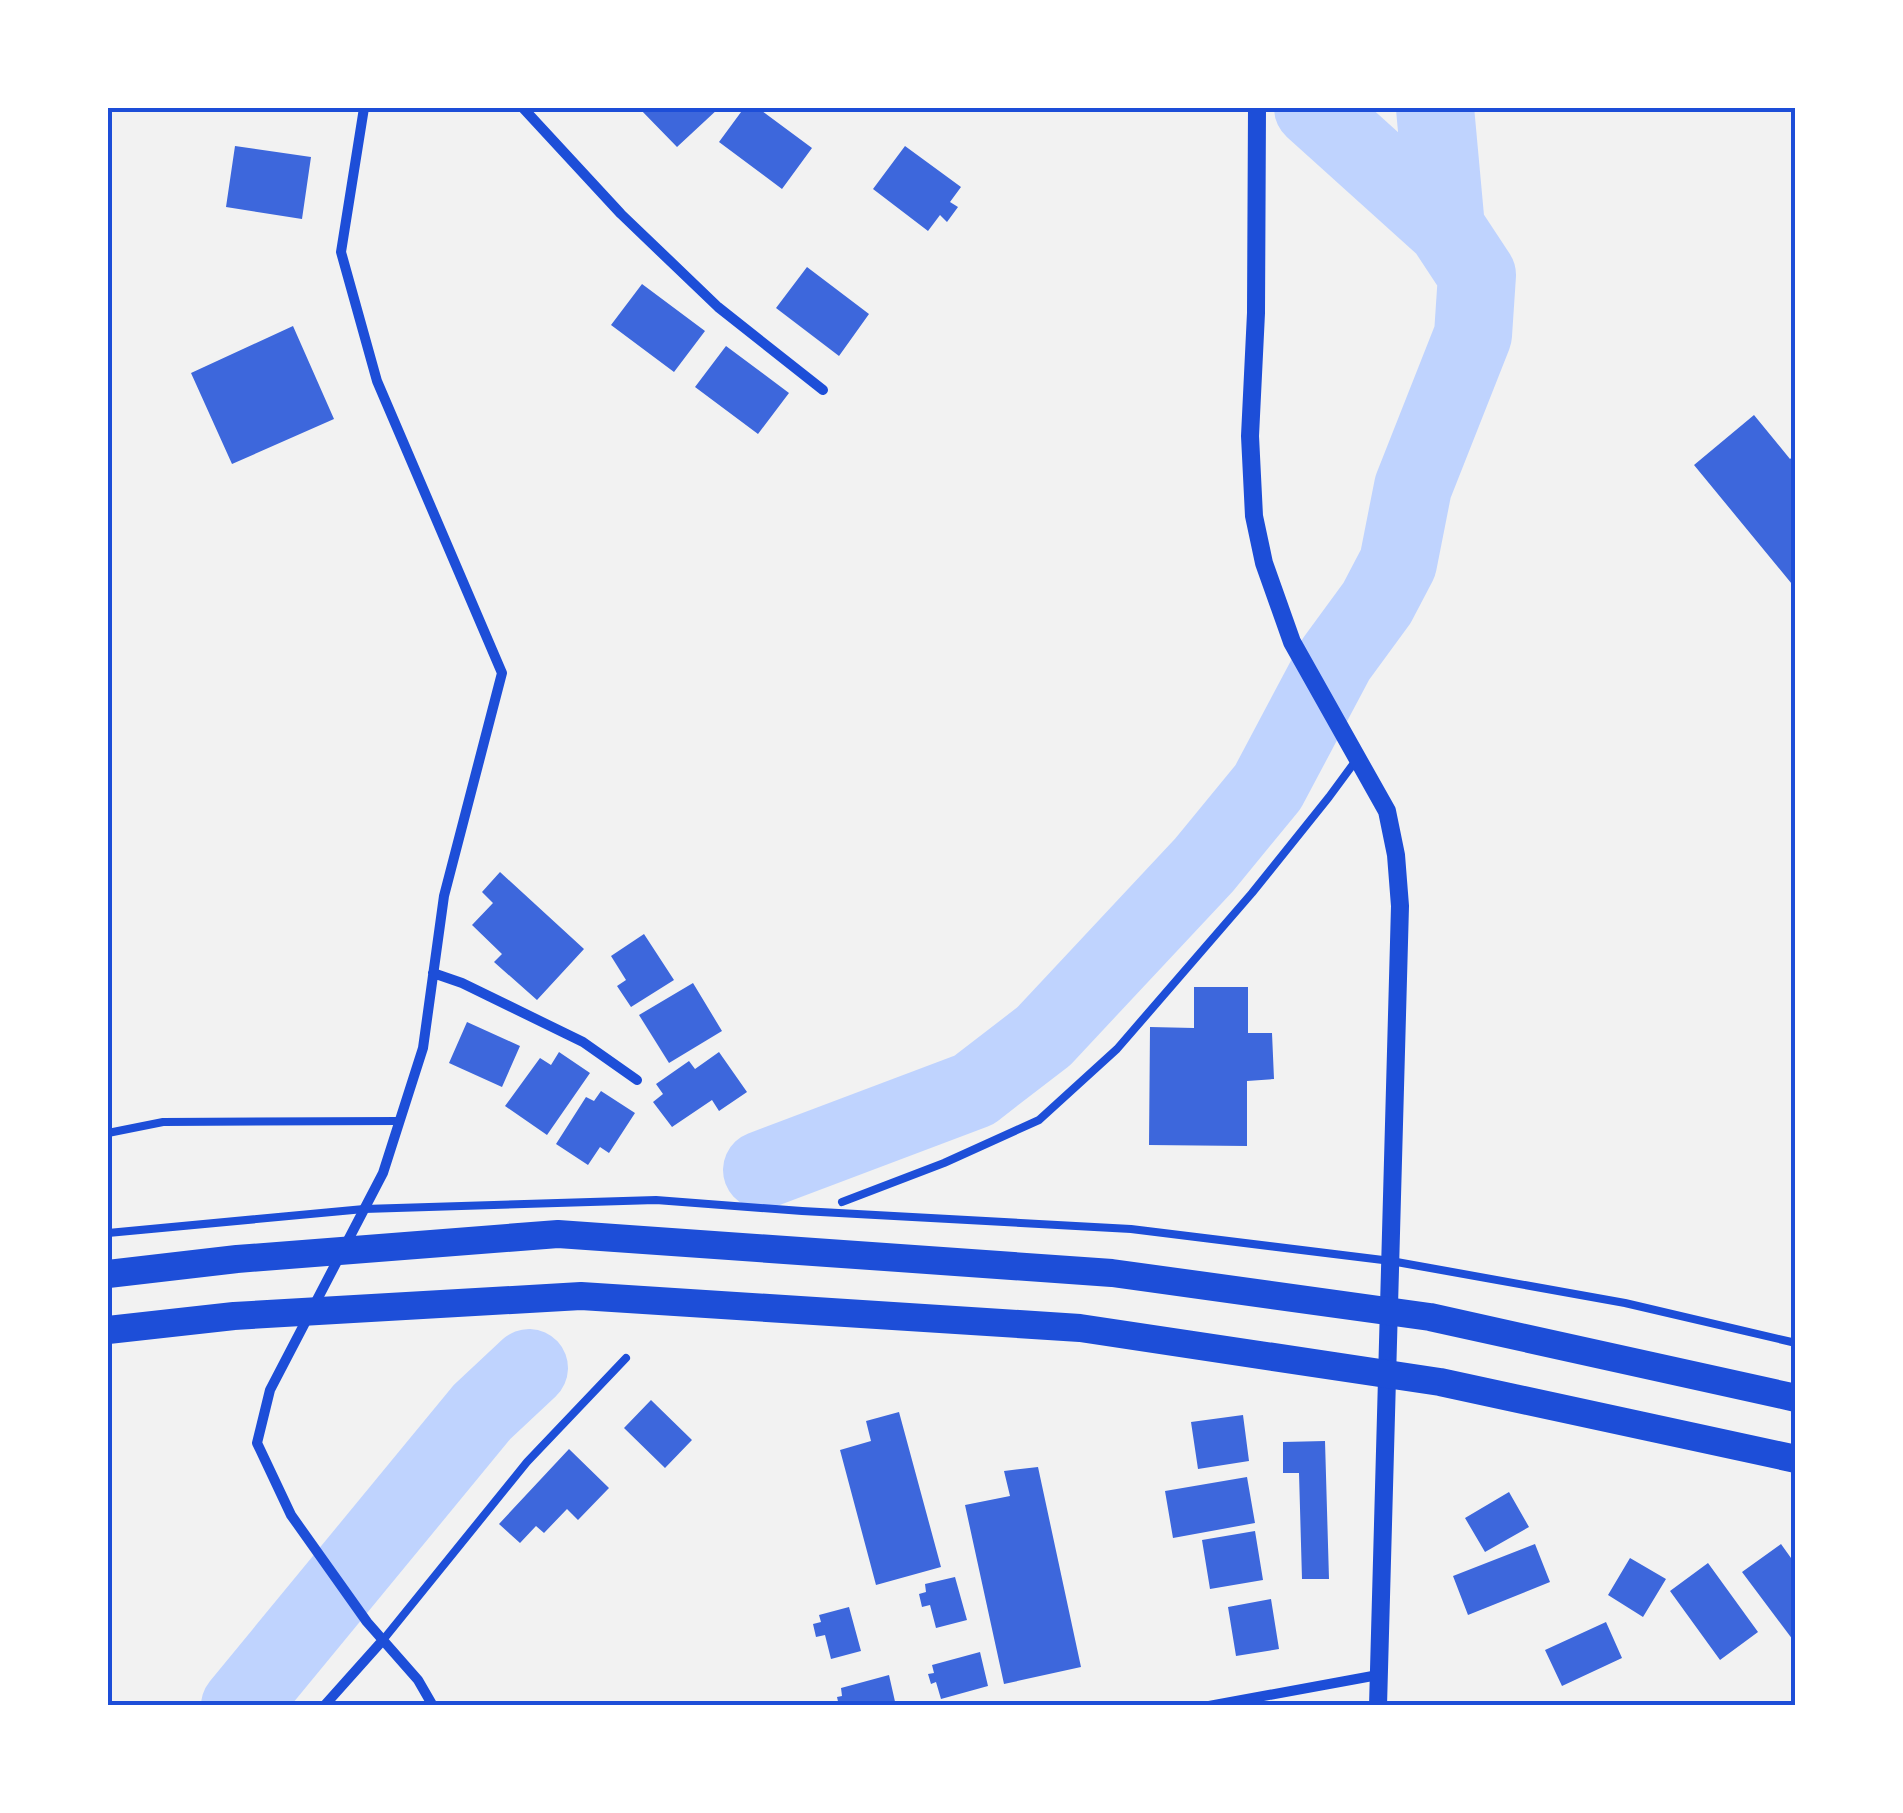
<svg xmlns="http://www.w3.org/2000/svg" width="1903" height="1813" font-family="'PT Sans Narrow',sans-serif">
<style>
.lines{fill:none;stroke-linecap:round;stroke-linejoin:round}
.river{stroke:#bfd3fe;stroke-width:78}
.building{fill:#3d67dc}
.service{stroke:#1d4ed8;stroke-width:8}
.minor{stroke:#1d4ed8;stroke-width:10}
.tertiary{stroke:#1d4ed8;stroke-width:18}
.trunk{stroke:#1d4ed8;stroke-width:28}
.neatline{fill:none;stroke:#1d4ed8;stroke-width:4}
</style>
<rect width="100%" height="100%" fill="#f2f2f2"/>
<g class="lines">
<path class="river" d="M 1435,108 L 1446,228
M 762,1170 L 974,1090 L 1044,1036 L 1204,865 L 1268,787 L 1336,659 L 1377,603 L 1398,563 L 1413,487 L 1473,335 L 1477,275 L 1446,228 L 1313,108
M 240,1706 L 482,1412 L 529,1368"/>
</g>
<path class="building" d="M 639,108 L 719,108 L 677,147 Z
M 744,108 L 758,108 L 812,148 L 782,189 L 719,142 Z
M 235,146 L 311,157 L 302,219 L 226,207 Z
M 905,146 L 961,187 L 950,202 L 958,207 L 947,222 L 940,215 L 928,231 L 873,189 Z
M 807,267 L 869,314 L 839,356 L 776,308 Z
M 642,284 L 705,331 L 674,372 L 611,325 Z
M 293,326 L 334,419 L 232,464 L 191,373 Z
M 726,346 L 789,393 L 758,434 L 695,387 Z
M 1754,415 L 1790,459 L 1796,454 L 1796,589 L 1694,465 Z
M 500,872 L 584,949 L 537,1000 L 494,962 L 502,954 L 472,925 L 493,903 L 482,892 Z
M 644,934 L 674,980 L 631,1007 L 617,986 L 626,980 L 611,956 Z
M 693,983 L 722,1031 L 669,1063 L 639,1015 Z
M 1194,987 L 1248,987 L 1248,1033 L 1272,1033 L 1274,1079 L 1247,1081 L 1247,1146 L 1149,1145 L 1150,1027 L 1194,1028 Z
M 467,1022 L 520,1046 L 502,1087 L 449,1063 Z
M 559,1052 L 590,1073 L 547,1135 L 505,1106 L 540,1058 L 551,1065 Z
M 719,1052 L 747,1092 L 719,1111 L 712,1100 L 672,1127 L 653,1102 L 663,1094 L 656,1084 L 689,1061 L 695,1069 Z
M 601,1091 L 635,1113 L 609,1153 L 600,1147 L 588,1165 L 556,1144 L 586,1097 L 594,1101 Z
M 651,1400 L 692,1440 L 665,1468 L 624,1428 Z
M 899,1412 L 941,1567 L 876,1585 L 840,1450 L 871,1441 L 866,1421 Z
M 1243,1415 L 1249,1461 L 1198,1469 L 1191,1422 Z
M 1325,1441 L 1329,1579 L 1302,1579 L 1299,1473 L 1283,1473 L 1283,1442 Z
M 569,1449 L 609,1488 L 578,1520 L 567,1509 L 544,1533 L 536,1526 L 520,1543 L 499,1524 Z
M 1038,1467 L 1081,1667 L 1004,1684 L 965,1505 L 1010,1496 L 1004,1471 Z
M 1247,1477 L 1255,1523 L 1173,1538 L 1165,1491 Z
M 1509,1492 L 1529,1527 L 1485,1552 L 1465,1518 Z
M 1255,1531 L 1263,1580 L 1210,1589 L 1202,1540 Z
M 1535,1544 L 1550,1582 L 1468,1615 L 1453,1576 Z
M 1781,1544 L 1796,1565 L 1796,1638 L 1793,1640 L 1742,1572 Z
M 1630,1558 L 1666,1579 L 1643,1617 L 1608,1595 Z
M 1708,1563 L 1758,1632 L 1720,1660 L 1670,1591 Z
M 955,1577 L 967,1620 L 936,1628 L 930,1605 L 922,1607 L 919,1594 L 926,1592 L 925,1584 Z
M 1271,1599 L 1279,1649 L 1236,1656 L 1228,1607 Z
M 849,1607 L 861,1651 L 831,1659 L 825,1635 L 816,1637 L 813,1624 L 821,1622 L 819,1615 Z
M 1606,1622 L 1622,1658 L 1562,1686 L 1545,1650 Z
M 980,1652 L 988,1686 L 941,1699 L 936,1682 L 931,1684 L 928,1674 L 934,1673 L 932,1665 Z
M 889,1675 L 896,1706 L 839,1706 L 837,1697 L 842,1696 L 841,1688 Z"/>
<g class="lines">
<path class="service" d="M 108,1133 L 163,1122 L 399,1121
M 842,1202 L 944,1163 L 1039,1120 L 1117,1049 L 1252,893 L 1329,797 L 1357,759
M 108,1233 L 364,1209 L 656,1200 L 802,1211 L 1131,1229 L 1391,1261 L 1625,1303 L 1796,1343
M 383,1640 L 527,1462 L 626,1358"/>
<path class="minor" d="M 364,108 L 341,252 L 377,381 L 502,673 L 444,896 L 423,1048 L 383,1173 L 270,1390 L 257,1443 L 291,1515 L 367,1622 L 418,1680 L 433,1706
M 523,108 L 621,214 L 718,307 L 823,390
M 433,973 L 462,983 L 583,1042 L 637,1080
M 324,1706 L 383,1640
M 1209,1706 L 1378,1675"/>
<path class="tertiary" d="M 1257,108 L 1256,313 L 1250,436 L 1254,516 L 1264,563 L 1292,642 L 1387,811 L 1396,855 L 1400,906 L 1378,1706"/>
<path class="trunk" d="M 108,1274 L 237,1259 L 558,1234 L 1112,1273 L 1430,1317 L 1796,1398
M 108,1330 L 234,1316 L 581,1296 L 1080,1328 L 1440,1382 L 1796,1459"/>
</g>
<rect width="1903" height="1813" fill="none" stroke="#ffffff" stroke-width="220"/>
<rect x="110" y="110" width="1683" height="1593" class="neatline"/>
</svg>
